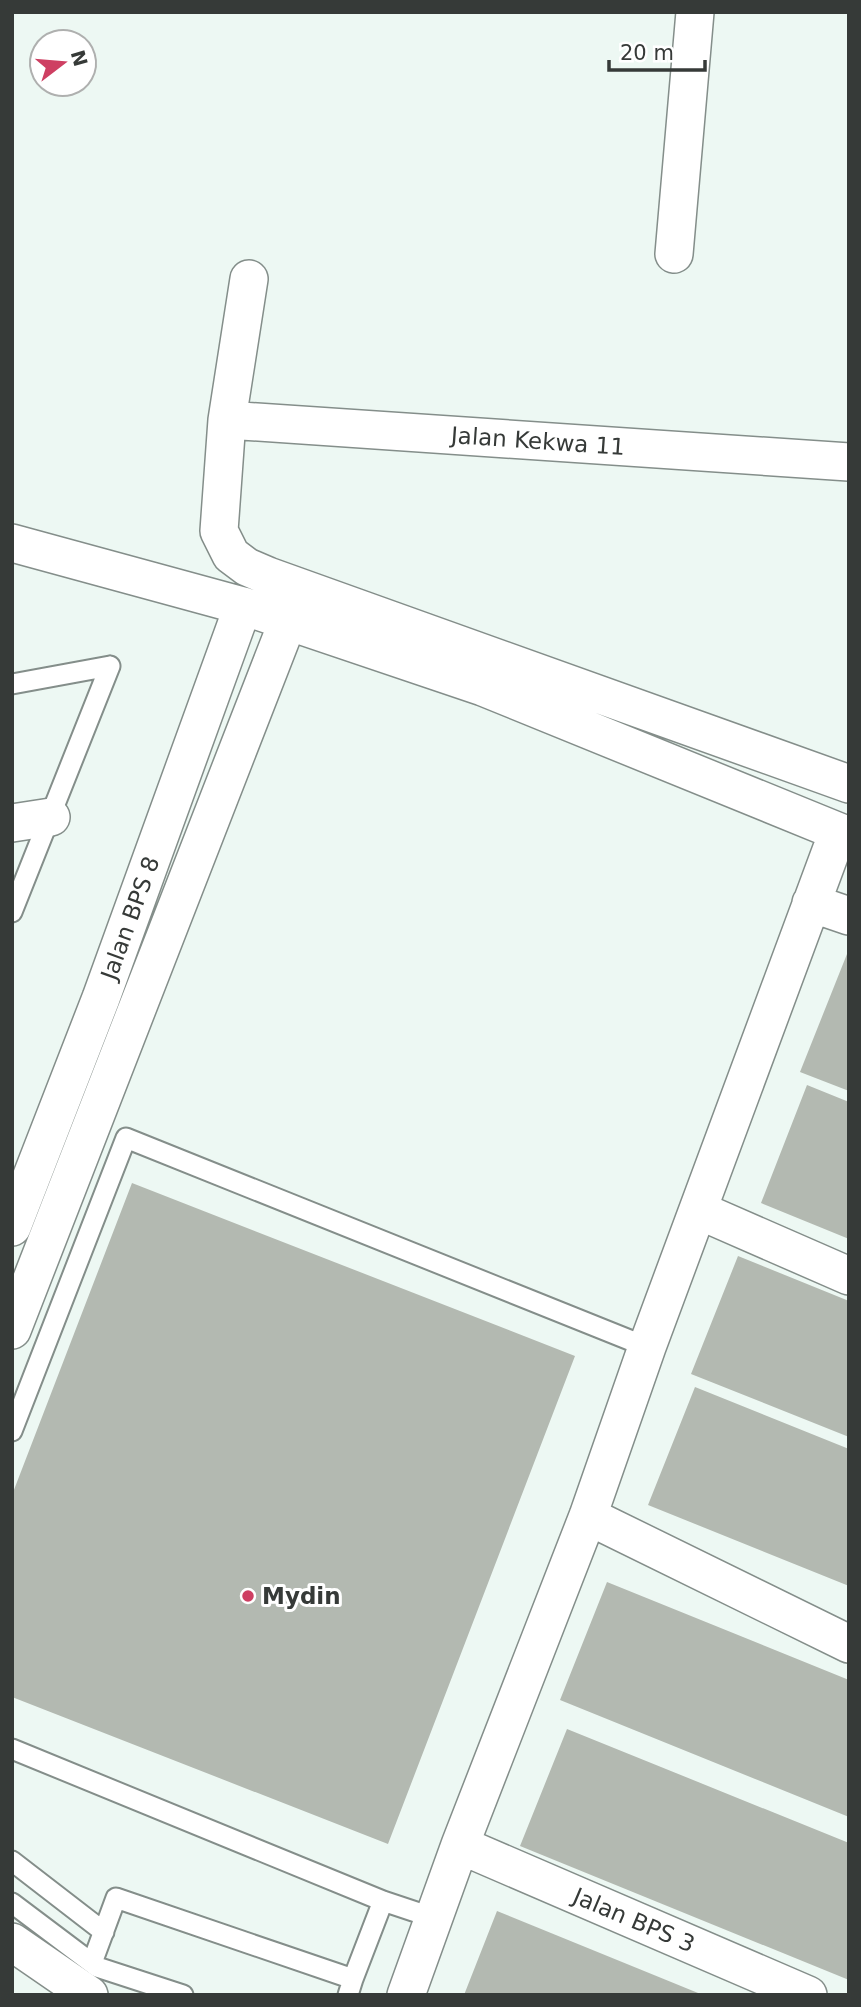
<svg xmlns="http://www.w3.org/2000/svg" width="861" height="2007" font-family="'DejaVu Sans',sans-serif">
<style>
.building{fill:#b3b9b1}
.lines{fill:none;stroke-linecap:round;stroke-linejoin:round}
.lane-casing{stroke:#848e8a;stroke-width:23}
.street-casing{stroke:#848e8a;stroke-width:40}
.lane{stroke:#fff;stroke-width:19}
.street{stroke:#fff;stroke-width:37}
.poi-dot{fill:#ce3f62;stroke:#fff;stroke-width:2.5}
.labels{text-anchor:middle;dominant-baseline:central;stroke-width:6;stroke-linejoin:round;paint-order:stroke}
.street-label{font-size:23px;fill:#363a38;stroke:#fff}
.poi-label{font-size:23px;font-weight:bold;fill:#363a38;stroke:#fff;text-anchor:start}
</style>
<rect width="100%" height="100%" fill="#edf8f3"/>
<path class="building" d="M 847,954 L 849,954 L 849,1091 L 800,1072 Z
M 807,1085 L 849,1102 L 849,1239 L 761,1203 Z
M 132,1183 L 575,1356 L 388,1844 L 12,1697 L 12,1495 Z
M 738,1256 L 849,1301 L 849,1437 L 691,1374 Z
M 695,1387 L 849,1449 L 849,1586 L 648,1505 Z
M 607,1582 L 849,1680 L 849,1817 L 560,1700 Z
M 567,1729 L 849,1843 L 849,1980 L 520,1846 Z
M 497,1911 L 703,1995 L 464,1995 Z"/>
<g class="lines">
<g class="lane-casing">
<path id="lane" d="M 12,684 L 110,666
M 12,912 L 110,666
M 12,1431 L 126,1138 L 647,1347
M 12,1749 L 383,1901 L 434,1918
M 12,1861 L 104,1932
M 12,1903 L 97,1967 L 183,1995
M 92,1963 L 116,1898 L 353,1979
M 348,1995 L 353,1979 L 383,1901"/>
</g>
<g class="street-casing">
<path id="street" d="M 674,254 L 695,12
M 249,279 L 227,420 L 219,531 L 231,555 L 247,567 L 268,576 L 849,784
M 227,420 L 849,462
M 12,543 L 243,606 L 483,687 L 849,836
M 12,823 L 51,817
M 811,903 L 849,916
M 698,1210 L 849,1276
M 12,1227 L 101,998 L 243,606
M 12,1330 L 288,621
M 588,1516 L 849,1644
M 460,1845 L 808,1995
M 12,1942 L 89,1995
M 406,1995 L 460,1845 L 588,1516 L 647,1347 L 838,832"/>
</g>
<use href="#lane" class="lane"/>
<use href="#street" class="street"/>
</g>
<circle class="poi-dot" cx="248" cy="1596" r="7"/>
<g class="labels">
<g class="street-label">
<text transform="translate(538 441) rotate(4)">Jalan Kekwa 11</text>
<text transform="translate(130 918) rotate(-70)">Jalan BPS 8</text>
<text transform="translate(634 1920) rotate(23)">Jalan BPS 3</text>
</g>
<g class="poi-label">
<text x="262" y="1596">Mydin</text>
</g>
</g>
<rect width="861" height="2007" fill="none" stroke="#363a38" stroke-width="28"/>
<g transform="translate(63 63) rotate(74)"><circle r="33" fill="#ffffff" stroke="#afb0af" stroke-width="2"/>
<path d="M0-5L12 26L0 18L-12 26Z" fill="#ce3f62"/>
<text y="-10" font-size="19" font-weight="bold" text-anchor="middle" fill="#363a38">N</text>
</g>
<path d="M609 60v10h96v-10" fill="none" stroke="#363a38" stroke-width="3.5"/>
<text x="620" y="60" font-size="21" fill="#363a38" stroke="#ffffff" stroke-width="5" paint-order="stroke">20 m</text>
</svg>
